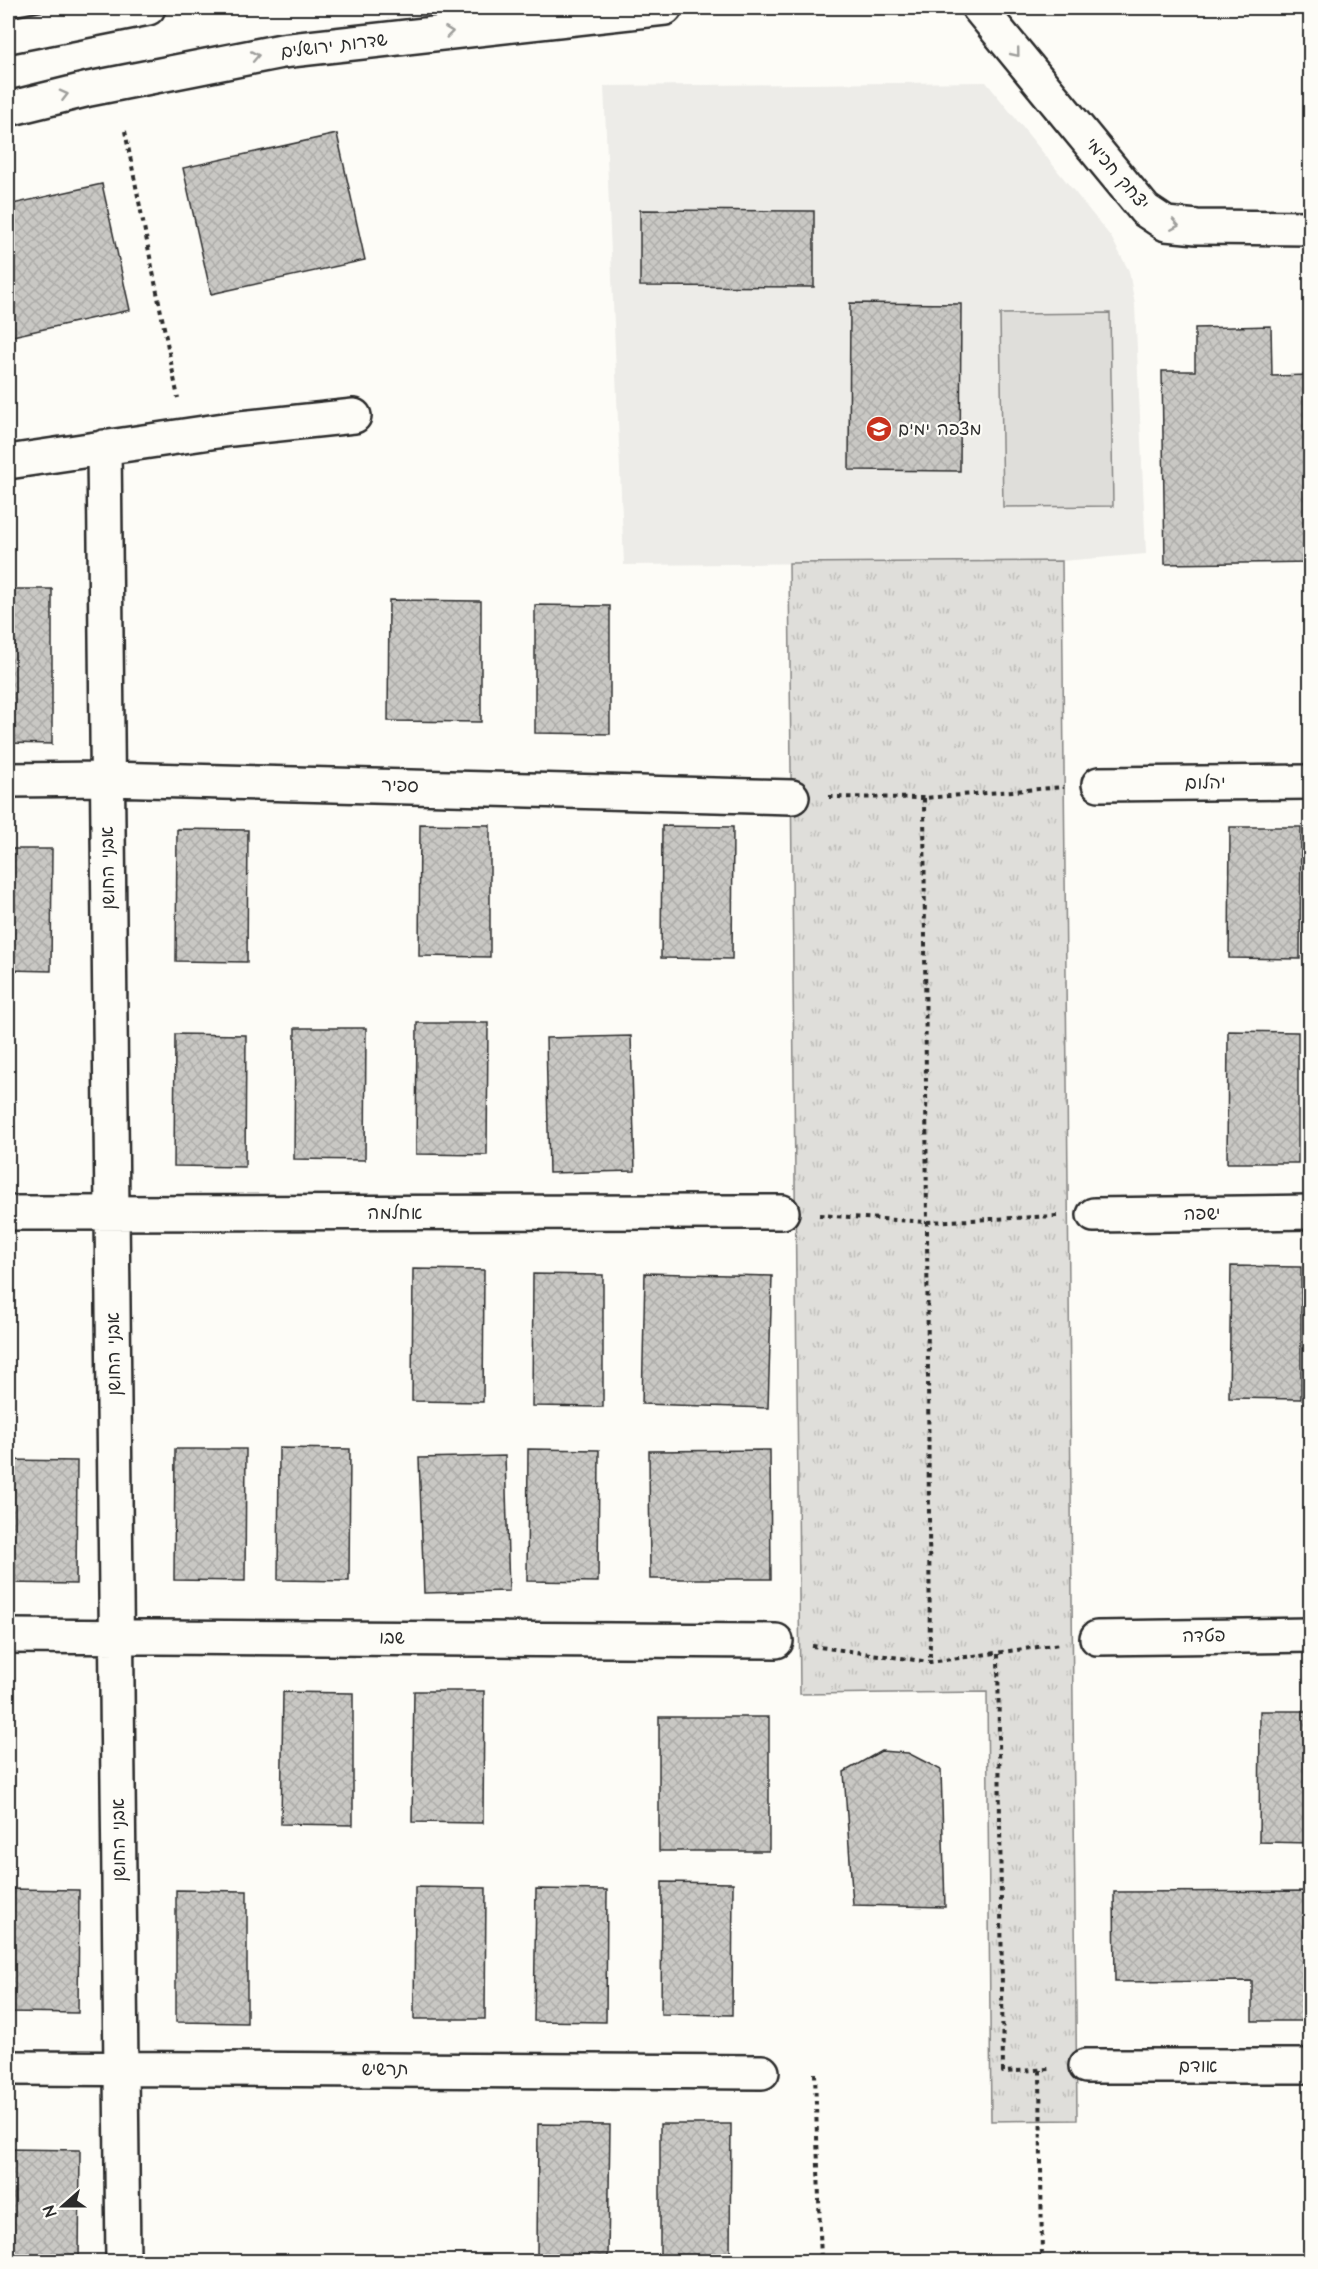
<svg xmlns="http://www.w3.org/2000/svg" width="1318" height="2269" font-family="'Architects Daughter','Playpen Sans Hebrew',sans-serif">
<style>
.built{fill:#edece8}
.grass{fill:url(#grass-tufts);stroke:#858482;stroke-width:1.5}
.pitch{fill:#dfdeda;stroke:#858482;stroke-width:1.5}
.building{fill:url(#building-cross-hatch);stroke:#2b2b2b;stroke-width:1.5}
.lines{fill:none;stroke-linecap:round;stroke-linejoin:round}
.minor-casing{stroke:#2b2b2b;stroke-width:38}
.major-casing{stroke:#2b2b2b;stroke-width:38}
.path{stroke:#2b2b2b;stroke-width:4;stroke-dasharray:4.5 4.5;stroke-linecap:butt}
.minor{stroke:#fdfcf7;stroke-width:33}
.major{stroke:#fdfcf7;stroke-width:33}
.oneway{stroke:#9e9e9b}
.labels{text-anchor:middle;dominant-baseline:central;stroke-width:4.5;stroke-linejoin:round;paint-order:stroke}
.street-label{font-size:18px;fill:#2b2b2b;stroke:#fdfcf7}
.poi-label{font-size:18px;fill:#2b2b2b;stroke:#fdfcf7;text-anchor:start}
</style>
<defs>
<pattern id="grass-tufts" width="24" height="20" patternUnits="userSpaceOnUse" patternTransform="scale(1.5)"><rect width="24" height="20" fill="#dfdeda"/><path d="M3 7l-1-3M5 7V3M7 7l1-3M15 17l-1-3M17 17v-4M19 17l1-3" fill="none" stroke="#c0bfbb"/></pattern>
<pattern id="building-cross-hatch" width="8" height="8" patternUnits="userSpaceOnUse" patternTransform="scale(1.5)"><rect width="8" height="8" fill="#c9c8c4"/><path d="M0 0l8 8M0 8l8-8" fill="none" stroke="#adaca9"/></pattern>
</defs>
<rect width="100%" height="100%" fill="#fdfcf7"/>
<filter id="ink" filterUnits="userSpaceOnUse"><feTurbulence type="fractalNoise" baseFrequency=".0167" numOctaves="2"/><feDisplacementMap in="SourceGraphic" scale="12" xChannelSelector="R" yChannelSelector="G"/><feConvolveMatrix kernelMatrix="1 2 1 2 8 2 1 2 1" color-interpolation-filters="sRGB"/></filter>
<g filter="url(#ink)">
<path class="built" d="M 986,82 L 1111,237 L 1129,271 L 1135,305 L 1146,554 L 1062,561 L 624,565 L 604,86 Z"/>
<path class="grass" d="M 1062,561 L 1077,2120 L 991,2121 L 987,1692 L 800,1694 L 789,563 Z"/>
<path class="pitch" d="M 1110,313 L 1113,506 L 1003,507 L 1000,314 Z"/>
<path class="building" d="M 337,134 L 365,260 L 211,294 L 183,168 Z
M 102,184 L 130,310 L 8,337 L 8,205 Z
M 640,210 L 814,211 L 814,287 L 640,286 Z
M 850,303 L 961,304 L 960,471 L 849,470 Z
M 1271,326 L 1272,376 L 1310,375 L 1310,562 L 1165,564 L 1162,371 L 1195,371 L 1195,328 Z
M 8,589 L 52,589 L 52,744 L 8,743 Z
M 389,600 L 481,601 L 481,722 L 388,721 Z
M 535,605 L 610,606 L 610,734 L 535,733 Z
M 420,824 L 490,825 L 490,957 L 419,956 Z
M 662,826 L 733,827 L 732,959 L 661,958 Z
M 1230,827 L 1301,827 L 1300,959 L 1229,958 Z
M 177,829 L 248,830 L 247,962 L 176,961 Z
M 8,849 L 52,849 L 51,971 L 8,970 Z
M 417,1023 L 488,1023 L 487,1155 L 416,1154 Z
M 295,1028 L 366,1028 L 365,1160 L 294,1159 Z
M 1228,1031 L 1298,1032 L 1298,1163 L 1227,1163 Z
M 175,1034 L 246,1035 L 245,1167 L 174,1166 Z
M 631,1036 L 635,1171 L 549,1173 L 546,1038 Z
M 1231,1266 L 1301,1267 L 1301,1399 L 1229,1398 Z
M 413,1269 L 484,1270 L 483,1402 L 412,1401 Z
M 645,1273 L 772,1276 L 768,1408 L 642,1404 Z
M 533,1274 L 603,1275 L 603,1407 L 532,1406 Z
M 279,1448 L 350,1449 L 349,1581 L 278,1580 Z
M 175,1449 L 246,1449 L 245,1581 L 174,1580 Z
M 528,1449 L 599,1450 L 598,1582 L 527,1581 Z
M 770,1450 L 771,1579 L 650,1579 L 649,1451 Z
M 505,1456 L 509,1591 L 424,1593 L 419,1458 Z
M 8,1460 L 77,1461 L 76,1584 L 8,1583 Z
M 414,1691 L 484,1691 L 483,1823 L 412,1822 Z
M 283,1692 L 353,1693 L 353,1825 L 281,1824 Z
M 1260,1711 L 1310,1711 L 1310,1843 L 1259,1842 Z
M 659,1717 L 769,1717 L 769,1851 L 659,1851 Z
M 881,1751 L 908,1753 L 941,1770 L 945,1907 L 853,1905 L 844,1772 Z
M 662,1882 L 733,1883 L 732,2015 L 661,2014 Z
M 415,1887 L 486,1888 L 485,2019 L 414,2019 Z
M 8,1889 L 79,1890 L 78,2013 L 8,2012 Z
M 536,1889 L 607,1890 L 606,2022 L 534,2021 Z
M 176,1890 L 247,1891 L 247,2023 L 176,2022 Z
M 1310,1891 L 1310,2021 L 1252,2021 L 1252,1981 L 1115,1982 L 1114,1892 Z
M 538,2124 L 610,2125 L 608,2257 L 537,2256 Z
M 660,2124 L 731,2124 L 730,2257 L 660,2255 Z
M 8,2149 L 80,2150 L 79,2262 L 8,2262 Z"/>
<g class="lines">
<g class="minor-casing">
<path id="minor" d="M 979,8 L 1145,210 L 1166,224 L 1197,227 L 1310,228
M 104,447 L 123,2262
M 8,462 L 231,429 L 354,416
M 8,780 L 107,779 L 792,797
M 1099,784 L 1310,782
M 8,1213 L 782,1212
M 1094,1215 L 1310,1212
M 8,1636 L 776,1641
M 1097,1638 L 1310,1635
M 1086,2066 L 1310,2066
M 8,2068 L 762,2072"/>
</g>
<g class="major-casing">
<path id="major" d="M 8,36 L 148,8
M 8,109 L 89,89 L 282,51 L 665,8"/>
</g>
<path class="path" d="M 125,131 L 178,398
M 829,797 L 924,798 L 1064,787
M 924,798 L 930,1662
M 819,1215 L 927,1222 L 1057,1216
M 812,1646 L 930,1662 L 1060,1644
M 998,1654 L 1003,2072 L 1049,2069
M 1040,2070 L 1042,2262
M 815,2073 L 821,2262"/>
<use href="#minor" class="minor"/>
<use href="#major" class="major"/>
</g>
<defs><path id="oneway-chevron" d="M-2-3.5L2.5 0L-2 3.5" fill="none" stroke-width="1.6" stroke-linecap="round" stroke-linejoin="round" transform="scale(1.5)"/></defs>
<g class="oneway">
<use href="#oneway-chevron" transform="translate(449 32) rotate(-7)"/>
<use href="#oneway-chevron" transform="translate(1016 53) rotate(51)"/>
<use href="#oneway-chevron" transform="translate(255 56) rotate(-11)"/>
<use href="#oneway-chevron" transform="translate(64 95) rotate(-14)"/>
<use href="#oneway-chevron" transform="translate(1175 225) rotate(9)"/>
</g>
</g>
<defs>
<g id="school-disc" transform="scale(1.35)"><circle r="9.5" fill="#c8321e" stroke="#fdfcf7"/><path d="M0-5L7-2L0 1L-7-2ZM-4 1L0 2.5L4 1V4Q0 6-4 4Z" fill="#fff"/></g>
</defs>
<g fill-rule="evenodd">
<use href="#school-disc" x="879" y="429"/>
</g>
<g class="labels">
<g class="street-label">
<text transform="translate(334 46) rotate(-7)">שדרות ירושלים</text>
<text transform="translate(1117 174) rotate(50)">יצחק חכימי</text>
<text transform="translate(1205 783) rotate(-1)">יהלום</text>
<text transform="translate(400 786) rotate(2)">ספיר</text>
<text transform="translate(108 868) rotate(-91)">אבני החושן</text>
<text x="395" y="1213">אחלמה</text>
<text transform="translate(1202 1214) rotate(-1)">ישפה</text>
<text transform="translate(114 1354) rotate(-91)">אבני החושן</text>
<text transform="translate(1204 1636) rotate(-1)">פטדה</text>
<text transform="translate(392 1638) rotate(1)">שבו</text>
<text transform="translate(119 1840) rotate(-91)">אבני החושן</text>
<text x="1198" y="2066">אודם</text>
<text x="385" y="2069">תרשיש</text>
</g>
<g class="poi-label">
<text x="898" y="429">מצפה ימים</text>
</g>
</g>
<rect width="1318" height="2269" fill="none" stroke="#fdfcf7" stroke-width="30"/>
<rect x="15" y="15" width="1288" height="2239" fill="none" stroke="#2b2b2b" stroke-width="2" filter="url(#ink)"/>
<g transform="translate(63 2206) rotate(249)" stroke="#fdfcf7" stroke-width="4.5" paint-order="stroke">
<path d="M0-4.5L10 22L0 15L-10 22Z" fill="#2b2b2b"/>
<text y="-9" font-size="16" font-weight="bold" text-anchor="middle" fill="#2b2b2b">N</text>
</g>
</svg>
